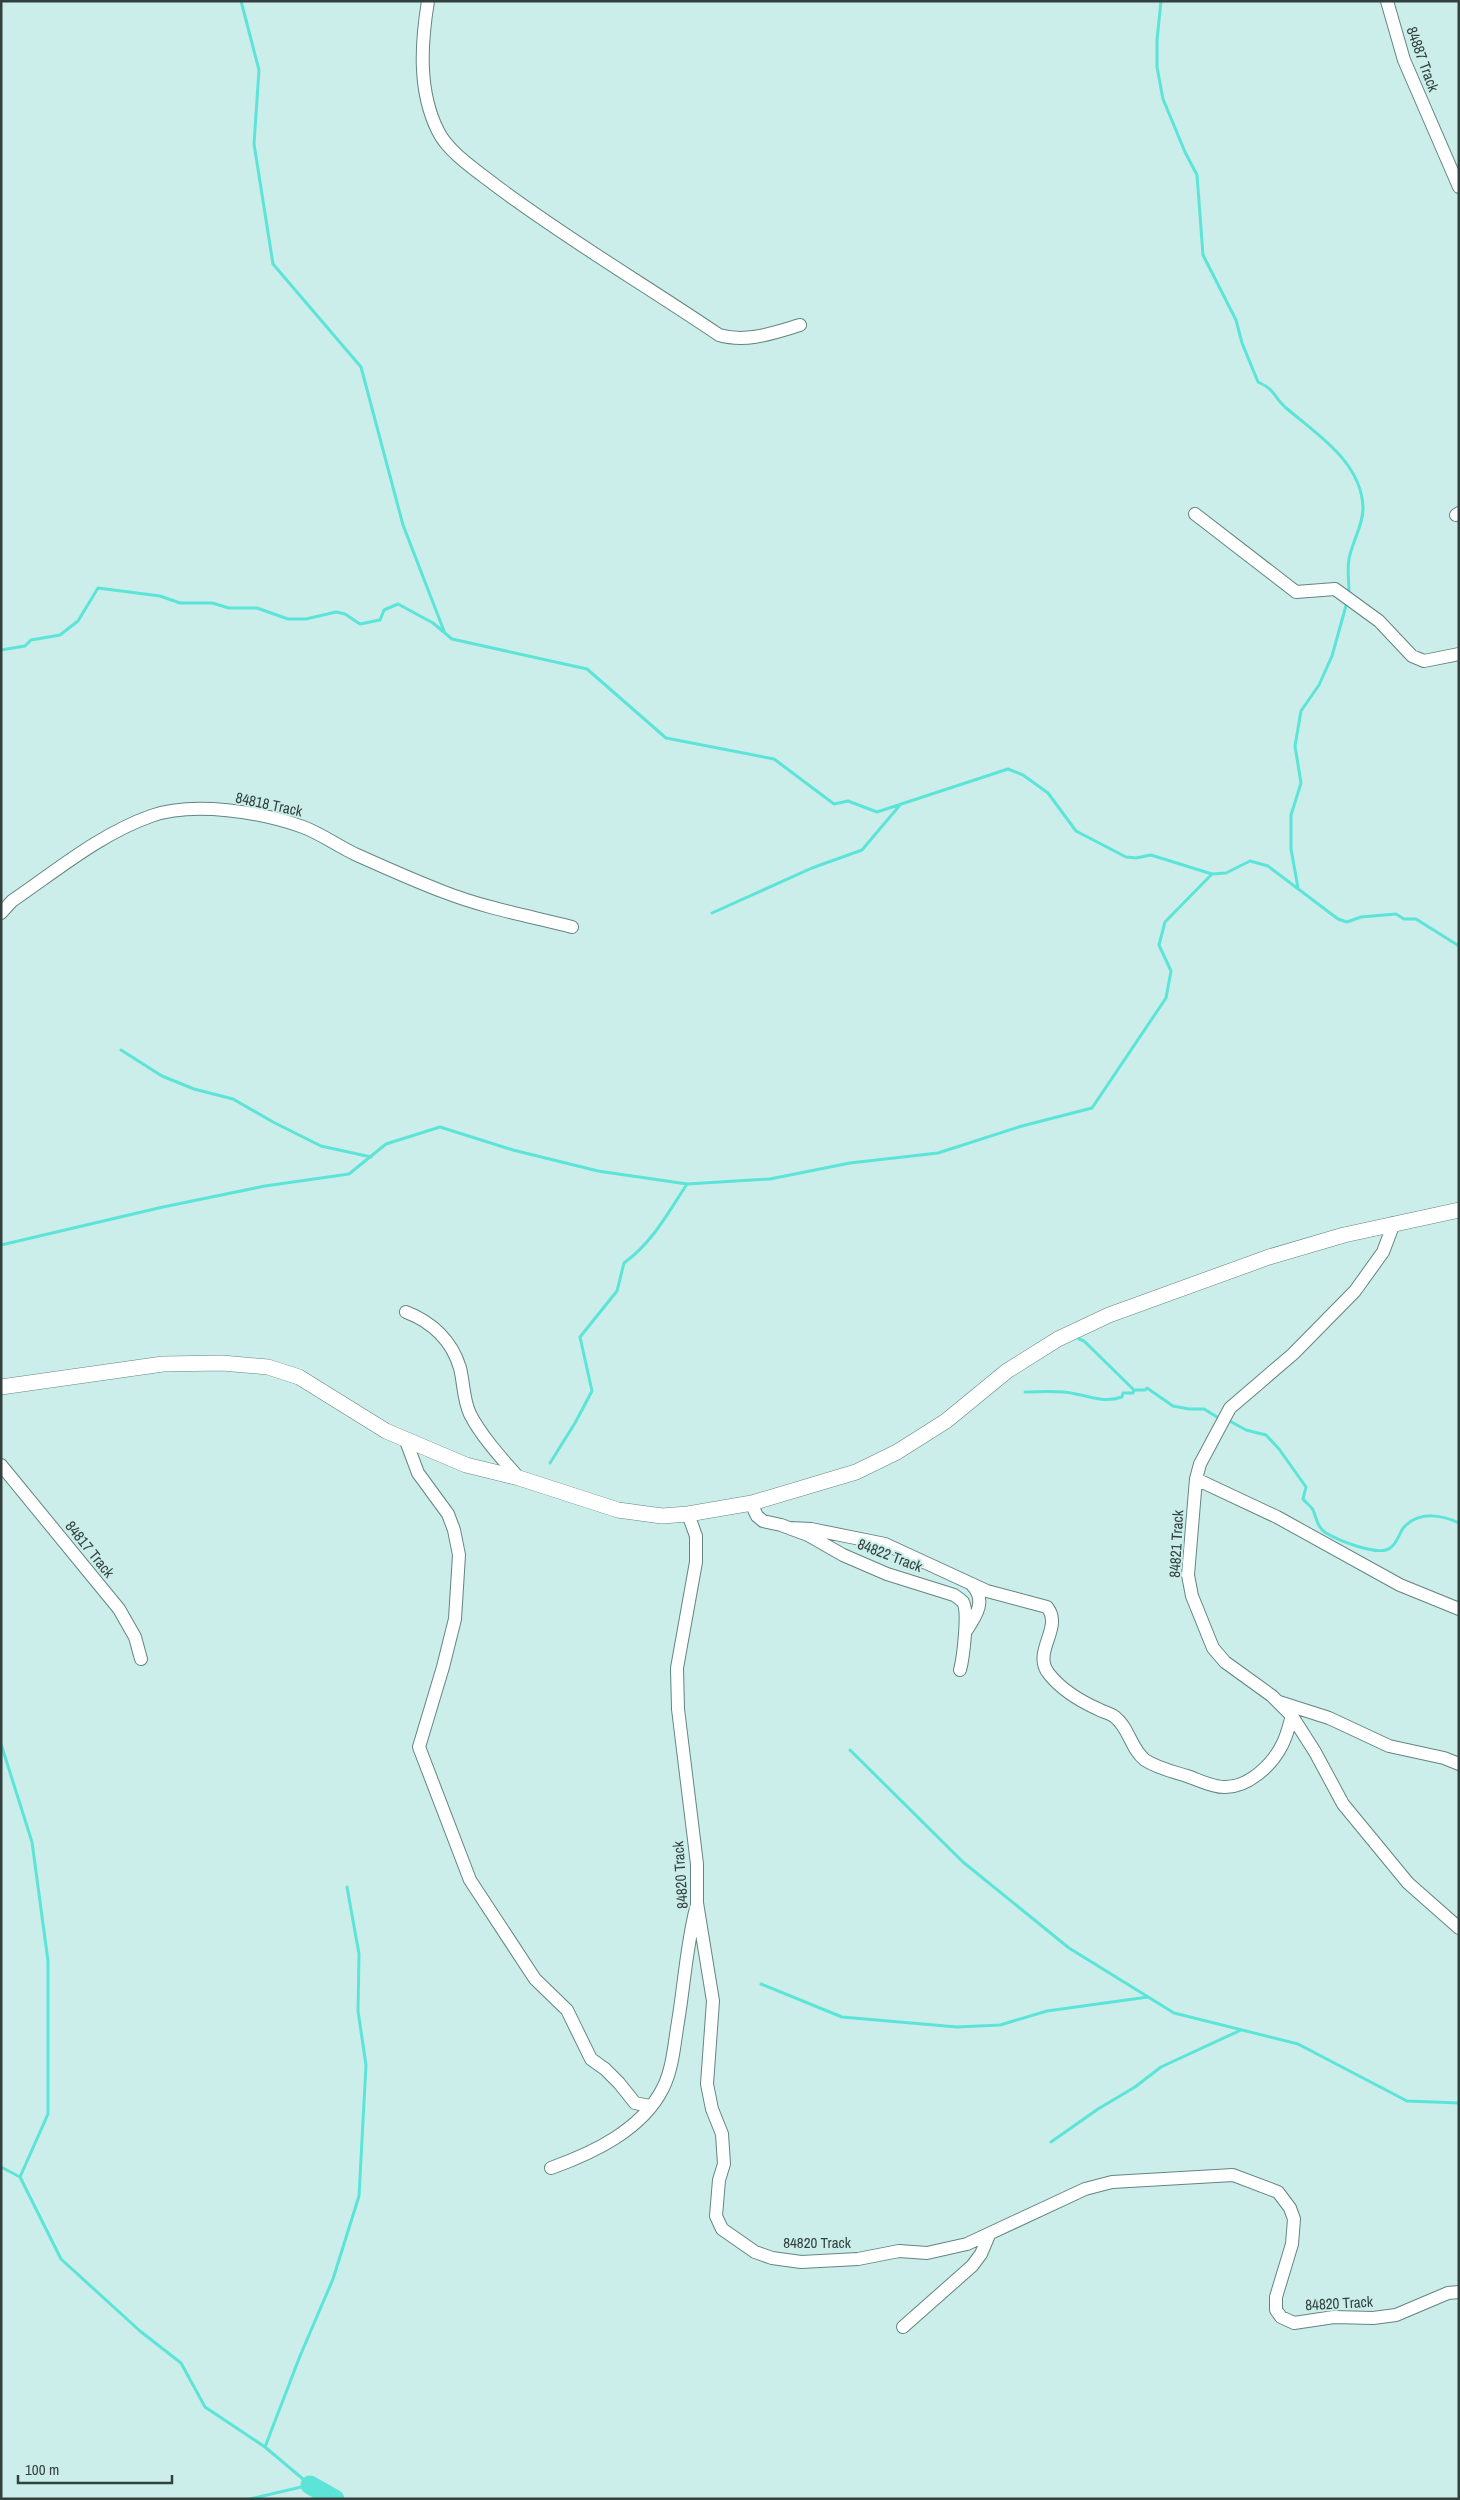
<svg xmlns="http://www.w3.org/2000/svg" width="1460" height="2500" font-family="'Archivo Narrow',sans-serif">
<style>
.lines{fill:none;stroke-linecap:round;stroke-linejoin:round}
.stream{stroke:#5ce4d9;stroke-width:3}
.river{stroke:#5ce4d9;stroke-width:19}
.minor-casing{stroke:#648581;stroke-width:14}
.tertiary-casing{stroke:#648581;stroke-width:16}
.minor{stroke:#fff;stroke-width:12}
.tertiary{stroke:#fff;stroke-width:15}
.labels{text-anchor:middle;dominant-baseline:central;stroke-width:4;stroke-linejoin:round;paint-order:stroke}
.street-label{font-size:15px;fill:#32403e;stroke:#cbeeea}
</style>
<rect width="100%" height="100%" fill="#cbeeea"/>
<g class="lines">
<path class="stream" d="M 241,1 L 259,70 L 254,144 L 273,264 L 361,367 L 403,525 L 444,631
M 1161,1 L 1157,40 L 1157,67 L 1163,99 L 1185,152 L 1197,175 L 1203,255 L 1236,320 L 1242,343 L 1258,382 C 1277,391 1272,395 1285,407 C 1316,434 1361,461 1363,507 C 1364,523 1352,542 1349,559 C 1347,569 1349,582 1349,593
M 1,650 L 25,646 L 31,640 L 60,635 L 78,621 L 98,588 L 160,596 L 180,603 L 212,603 L 229,608 L 257,608 L 288,619 L 306,619 L 336,612 L 345,614 L 360,624 L 380,620 L 384,610 L 398,604 L 433,623 L 452,639 L 587,669 L 666,738 L 774,759 L 834,804 L 848,801 L 877,812 L 1008,769 L 1023,775 L 1048,793 L 1076,831 L 1126,857 L 1136,858 L 1151,855 L 1212,874 L 1226,873 L 1250,861 L 1268,866 L 1338,919 L 1347,922 L 1361,917 L 1396,914 L 1404,919 L 1416,919 L 1459,946
M 1298,888 L 1291,849 L 1291,815 L 1301,783 L 1295,746 L 1301,711 L 1319,685 L 1332,656 L 1347,602
M 712,913 L 812,868 L 862,850 L 900,805
M 121,1050 L 162,1076 L 194,1089 L 233,1099 L 273,1122 L 321,1146 L 371,1157
M 1,1245 L 163,1207 L 265,1186 L 349,1174 L 386,1144 L 440,1127 L 513,1150 L 598,1171 L 687,1184 L 770,1179 L 850,1163 L 938,1153 L 1022,1126 L 1092,1108 L 1166,998 L 1171,971 L 1159,945 L 1165,922 L 1212,874
M 1079,1339 L 1084,1341 L 1134,1390 L 1145,1390 L 1147,1388 L 1173,1406 L 1189,1409 L 1204,1409 L 1217,1417
M 1025,1392 C 1041,1392 1060,1390 1076,1394 C 1093,1397 1105,1403 1122,1397 L 1123,1393 L 1133,1393 L 1134,1390
M 1228,1420 L 1246,1430 L 1266,1435 L 1279,1449 L 1306,1487 L 1303,1499 C 1306,1503 1311,1506 1313,1510 C 1317,1519 1317,1527 1326,1533 C 1338,1540 1378,1557 1390,1548 C 1398,1543 1399,1532 1405,1526 C 1420,1511 1442,1515 1459,1523
M 550,1463 L 575,1423 L 592,1391 L 580,1337 L 617,1291 L 624,1263 C 652,1243 668,1213 687,1184
M 1,1744 L 32,1842 L 48,1961 L 48,2114 L 20,2177
M 850,1750 L 963,1862 L 1069,1948 L 1174,2013 L 1298,2044 L 1407,2101 L 1459,2103
M 761,1984 L 842,2017 L 957,2027 L 1000,2025 L 1047,2011 L 1148,1997
M 1051,2142 L 1098,2109 L 1135,2087 L 1161,2067 L 1241,2030
M 1,2167 L 20,2177 L 61,2259 L 140,2331 L 181,2363 L 205,2407 L 265,2447 L 310,2485
M 265,2447 L 300,2356 L 333,2279 L 359,2196 L 366,2065 L 358,2011 L 359,1954 L 347,1887
M 250,2499 L 310,2485"/>
<path class="river" d="M 310,2485 L 335,2499"/>
<g class="minor-casing">
<path id="minor" d="M 428,1 C 421,44 418,91 438,131 C 448,152 477,171 495,185 C 567,239 645,285 719,335 C 747,343 773,333 800,325
M 1387,1 L 1404,60 L 1459,187
M 1195,514 L 1296,592 L 1335,589 L 1379,621 L 1412,656 L 1424,661 L 1459,654
M 1456,515 L 1459,513
M 1,913 L 12,901 C 56,871 100,834 151,816 C 193,801 262,812 303,827 C 322,834 339,847 357,855 C 386,868 415,881 444,892 C 485,908 529,916 572,927
M 1394,1223 L 1383,1252 L 1355,1291 L 1293,1354 L 1230,1408 L 1200,1464 L 1196,1479 L 1188,1575 L 1192,1596 L 1213,1648 L 1225,1662 L 1272,1696 L 1292,1716 L 1315,1752 L 1343,1804 L 1408,1883 L 1459,1928
M 406,1312 C 432,1322 452,1341 460,1368 C 464,1384 463,1399 470,1414 C 481,1436 503,1460 519,1478
M 406,1441 L 418,1473 L 448,1514 L 454,1530 L 459,1555 L 455,1619 L 443,1667 L 419,1747 L 470,1880 L 535,1979 L 567,2010 L 591,2059 L 605,2069 L 619,2083 L 635,2103 L 650,2106
M 1,1465 L 119,1609 L 135,1637 L 141,1659
M 1196,1479 L 1277,1517 L 1400,1585 L 1459,1609
M 751,1503 L 757,1516 L 763,1521 L 781,1525 L 808,1535 L 843,1555 L 887,1574 L 954,1595 C 957,1597 961,1600 963,1602 C 969,1612 963,1659 960,1670
M 688,1514 L 696,1536 L 696,1562 L 677,1668 L 678,1709 L 697,1864 L 697,1903 L 713,2001 L 707,2084 L 712,2109 L 722,2134 L 724,2164 L 719,2180 L 716,2216 L 722,2229 L 755,2252 L 772,2258 L 801,2262 L 858,2259 L 899,2251 L 927,2253 L 967,2244 L 1085,2189 L 1112,2182 L 1233,2175 L 1278,2192 L 1290,2208 L 1294,2219 L 1292,2244 L 1276,2297 L 1276,2310 L 1281,2317 L 1294,2323 L 1334,2317 L 1373,2318 L 1396,2315 L 1448,2293 L 1459,2292
M 790,1528 L 811,1529 L 885,1544 L 987,1591 L 1047,1607 C 1064,1628 1031,1652 1049,1674 C 1061,1689 1080,1701 1098,1709 C 1103,1712 1110,1713 1115,1717 C 1129,1728 1131,1749 1145,1760 C 1157,1768 1174,1772 1187,1776 C 1199,1780 1212,1787 1224,1787 C 1248,1788 1272,1765 1282,1745 C 1287,1736 1289,1725 1292,1716
M 966,1631 C 976,1616 987,1600 972,1585
M 1279,1702 L 1329,1718 L 1389,1746 L 1444,1758 L 1459,1764
M 551,2168 C 593,2153 642,2130 663,2088 C 672,2070 674,2048 677,2028 C 684,1988 686,1948 696,1908
M 903,2327 L 972,2266 L 981,2254 L 989,2235"/>
</g>
<g class="tertiary-casing">
<path id="tertiary" d="M 1,1387 L 163,1364 L 222,1363 L 268,1367 L 299,1377 L 386,1431 L 466,1465 L 519,1478 L 618,1510 L 662,1516 L 688,1514 L 752,1503 L 856,1472 L 897,1452 L 946,1421 L 1007,1371 L 1058,1339 L 1109,1315 L 1269,1257 L 1344,1235 L 1459,1210"/>
</g>
<use href="#minor" class="minor"/>
<use href="#tertiary" class="tertiary"/>
</g>
<g class="labels">
<g class="street-label">
<text transform="translate(1423 59) rotate(70)">84887 Track</text>
<text transform="translate(269 804) rotate(12)">84818 Track</text>
<text transform="translate(1176 1544) rotate(-87)">84821 Track</text>
<text transform="translate(90 1549) rotate(51)">84817 Track</text>
<text transform="translate(890 1555) rotate(21)">84822 Track</text>
<text transform="translate(680 1875) rotate(-94)">84820 Track</text>
<text x="817" y="2242">84820 Track</text>
<text transform="translate(1339 2303) rotate(-3)">84820 Track</text>
</g>
</g>
<rect width="1460" height="2500" fill="none" stroke="#32403e" stroke-width="5"/>
<path d="M18 2475v8h154v-8" fill="none" stroke="#32403e" stroke-width="2.5"/>
<text x="25" y="2475" font-size="15" fill="#32403e" stroke="#cbeeea" stroke-width="4" paint-order="stroke">100 m</text>
</svg>
